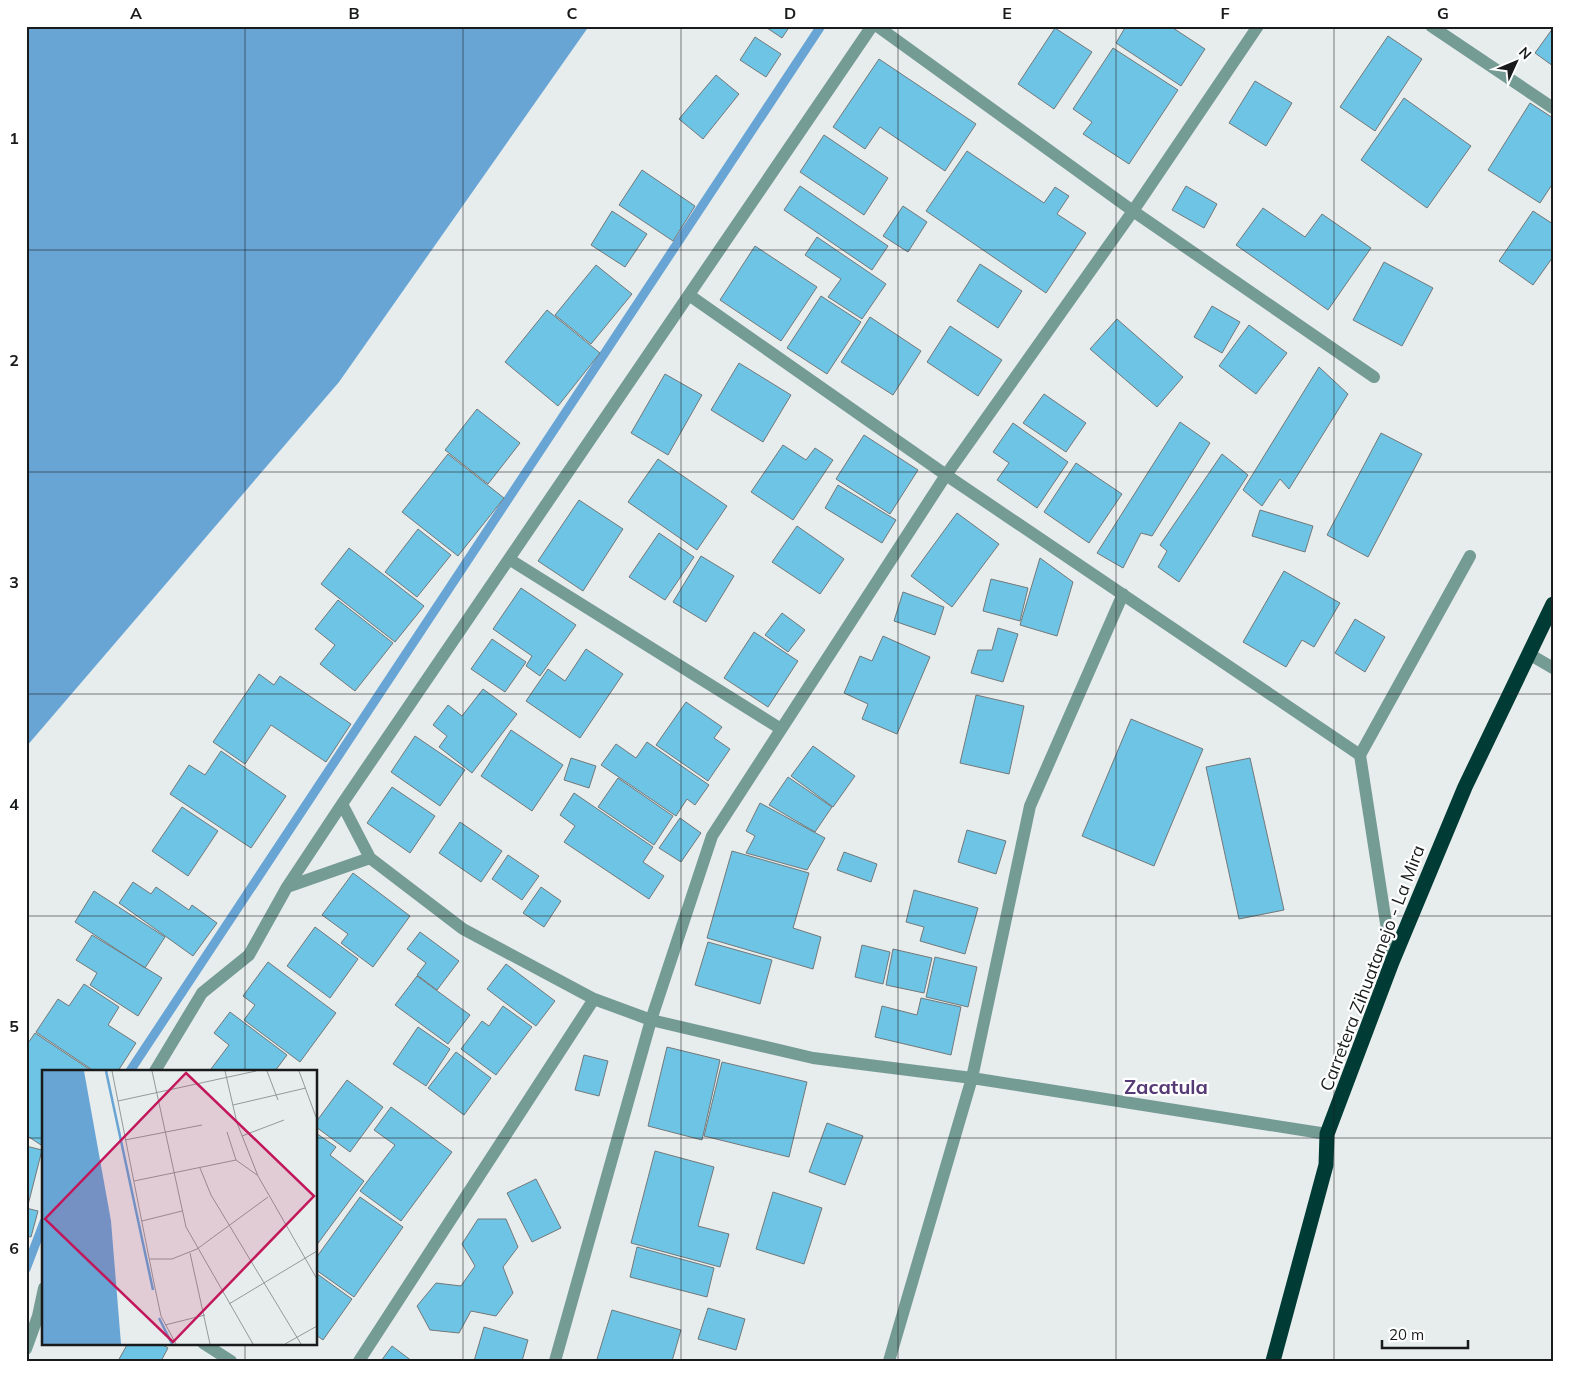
<svg xmlns="http://www.w3.org/2000/svg" width="1579" height="1387" font-family="Mulish,sans-serif">
<style>
.water{fill:#68a5d5}
.lines{fill:none;stroke-linecap:round;stroke-linejoin:round}
.stream{stroke:#68a5d5;stroke-width:9}
.building{fill:#6dc4e4;stroke:#737879}
.minor{stroke:#759b95;stroke-width:12}
.highway{stroke:#003c35;stroke-width:15}
.grid{fill:none;stroke:#191a1b;stroke-width:1;stroke-opacity:0.55}
.labels{text-anchor:middle;dominant-baseline:central;stroke-width:4.5;stroke-linejoin:round;paint-order:stroke}
.street-label{font-size:18px;fill:#191a1b;stroke:#fff}
.quarter-label{font-size:20px;font-weight:bold;fill:#563a75;stroke:#fff}
.inset-river{fill:none;stroke:#68a5d5;stroke-width:2.5}
.inset-road{fill:none;stroke:#959898;stroke-width:1}
.view{fill:#c2185b;fill-opacity:0.15;stroke:#c2185b;stroke-width:2.5}
.inset-edge{fill:none;stroke:#191a1b;stroke-width:2.5}
.neatline{fill:none;stroke:#191a1b;stroke-width:2}
.grid-label{font-size:16px;text-anchor:middle;font-weight:bold;fill:#191a1b}
</style>
<rect width="100%" height="100%" fill="#e7ecec"/>
<path class="water" d="M 26,26 L 589,26 L 339,382 L 26,747 Z"/>
<g class="lines">
<path class="stream" d="M 130,1071 L 821,26
M 26,1269 L 44,1222"/>
</g>
<path class="building" d="M 764,26 L 790,26 L 782,38 Z
M 1126,26 L 1170,26 L 1205,49 L 1181,86 L 1116,43 Z
M 1055,28 L 1092,52 L 1054,109 L 1018,84 Z
M 1553,28 L 1553,66 L 1535,53 Z
M 1388,36 L 1422,59 L 1375,131 L 1340,107 Z
M 755,37 L 781,54 L 766,77 L 740,60 Z
M 1113,48 L 1178,90 L 1129,164 L 1083,134 L 1092,122 L 1073,109 Z
M 879,59 L 976,124 L 945,171 L 880,127 L 865,149 L 833,127 Z
M 716,75 L 739,94 L 703,139 L 679,119 Z
M 1255,81 L 1292,103 L 1266,146 L 1229,123 Z
M 1404,98 L 1471,146 L 1427,208 L 1361,160 Z
M 1530,103 L 1553,118 L 1553,183 L 1540,203 L 1488,170 Z
M 824,135 L 888,178 L 864,215 L 800,172 Z
M 967,151 L 1044,203 L 1055,187 L 1069,196 L 1057,214 L 1086,233 L 1046,293 L 926,211 Z
M 642,170 L 695,206 L 673,241 L 619,205 Z
M 800,186 L 888,246 L 872,270 L 784,210 Z
M 1186,186 L 1217,204 L 1204,228 L 1172,210 Z
M 903,206 L 927,222 L 908,252 L 883,236 Z
M 1263,208 L 1305,237 L 1322,214 L 1371,248 L 1328,310 L 1236,245 Z
M 612,211 L 647,234 L 625,267 L 591,245 Z
M 1533,211 L 1553,224 L 1553,257 L 1533,285 L 1499,261 Z
M 817,237 L 886,284 L 862,319 L 828,297 L 841,279 L 805,255 Z
M 755,246 L 817,287 L 781,341 L 720,300 Z
M 1384,262 L 1433,288 L 1402,346 L 1353,320 Z
M 980,264 L 1022,291 L 998,328 L 957,301 Z
M 596,265 L 632,294 L 591,344 L 555,315 Z
M 821,296 L 861,322 L 827,374 L 787,348 Z
M 1212,306 L 1240,322 L 1222,353 L 1194,337 Z
M 547,310 L 600,353 L 558,406 L 505,362 Z
M 870,317 L 921,351 L 893,395 L 841,362 Z
M 1117,319 L 1183,377 L 1157,407 L 1090,349 Z
M 1249,325 L 1287,353 L 1256,394 L 1219,366 Z
M 950,326 L 1002,360 L 978,396 L 927,362 Z
M 739,363 L 791,395 L 763,442 L 711,410 Z
M 1319,367 L 1348,394 L 1289,489 L 1280,479 L 1262,506 L 1243,490 Z
M 665,374 L 702,395 L 668,455 L 631,433 Z
M 1044,394 L 1086,423 L 1066,452 L 1023,423 Z
M 477,409 L 520,443 L 488,484 L 445,450 Z
M 1180,422 L 1210,443 L 1152,536 L 1141,533 L 1123,568 L 1097,553 Z
M 1013,423 L 1068,462 L 1037,508 L 997,480 L 1009,463 L 993,452 Z
M 1381,433 L 1422,454 L 1368,557 L 1327,535 Z
M 864,435 L 918,470 L 890,514 L 836,479 Z
M 783,445 L 806,460 L 815,448 L 833,460 L 793,520 L 751,492 Z
M 448,454 L 504,498 L 458,556 L 402,512 Z
M 1222,454 L 1248,475 L 1179,582 L 1158,567 L 1167,551 L 1160,545 Z
M 658,459 L 727,506 L 697,550 L 628,502 Z
M 1076,463 L 1122,494 L 1089,543 L 1044,512 Z
M 838,485 L 896,520 L 882,543 L 825,508 Z
M 579,500 L 623,529 L 583,591 L 538,561 Z
M 1260,510 L 1313,526 L 1305,552 L 1252,536 Z
M 957,513 L 999,544 L 952,607 L 911,576 Z
M 797,526 L 844,559 L 820,594 L 772,562 Z
M 418,529 L 451,555 L 417,597 L 385,572 Z
M 659,533 L 694,557 L 665,600 L 629,577 Z
M 349,548 L 424,606 L 395,642 L 321,584 Z
M 701,556 L 734,576 L 706,622 L 673,602 Z
M 1040,558 L 1073,582 L 1057,636 L 1020,625 Z
M 1284,571 L 1340,603 L 1314,647 L 1302,640 L 1286,667 L 1243,642 Z
M 991,579 L 1028,588 L 1020,621 L 983,611 Z
M 521,588 L 576,625 L 540,676 L 526,666 L 532,656 L 493,629 Z
M 903,592 L 944,607 L 935,635 L 894,621 Z
M 338,600 L 393,643 L 355,691 L 320,664 L 335,645 L 315,629 Z
M 782,613 L 805,630 L 788,652 L 765,635 Z
M 1355,619 L 1385,637 L 1365,672 L 1335,653 Z
M 998,628 L 1018,634 L 1003,682 L 971,673 L 978,650 L 992,650 Z
M 754,632 L 798,661 L 768,707 L 724,678 Z
M 883,636 L 930,657 L 897,734 L 862,719 L 868,704 L 844,693 L 860,656 L 872,661 Z
M 492,639 L 526,662 L 505,692 L 471,669 Z
M 586,649 L 623,674 L 580,738 L 526,701 L 548,669 L 565,681 Z
M 259,674 L 274,685 L 280,676 L 351,724 L 326,762 L 271,725 L 245,764 L 213,742 Z
M 483,689 L 517,714 L 472,773 L 439,747 L 447,736 L 433,725 L 448,705 L 462,716 Z
M 976,695 L 1024,706 L 1009,774 L 960,763 Z
M 686,702 L 722,727 L 714,738 L 730,749 L 708,781 L 656,745 Z
M 1131,719 L 1203,749 L 1154,866 L 1082,836 Z
M 511,730 L 563,765 L 532,811 L 481,776 Z
M 415,736 L 465,770 L 440,806 L 391,772 Z
M 647,742 L 709,785 L 695,805 L 687,799 L 676,816 L 601,765 L 616,744 L 636,758 Z
M 813,746 L 855,776 L 833,807 L 791,776 Z
M 221,751 L 286,796 L 251,848 L 170,794 L 189,765 L 205,775 Z
M 571,758 L 596,766 L 589,788 L 564,780 Z
M 1250,758 L 1284,910 L 1239,919 L 1206,767 Z
M 788,777 L 832,807 L 815,832 L 769,805 Z
M 618,778 L 673,816 L 654,845 L 598,807 Z
M 392,787 L 435,816 L 410,853 L 367,823 Z
M 574,793 L 653,847 L 643,862 L 664,876 L 649,899 L 564,842 L 575,826 L 560,815 Z
M 760,803 L 825,838 L 807,870 L 746,853 L 755,836 L 746,831 Z
M 182,807 L 218,831 L 188,876 L 152,851 Z
M 680,818 L 701,833 L 681,862 L 659,848 Z
M 460,822 L 502,851 L 481,882 L 439,853 Z
M 967,830 L 1006,841 L 996,874 L 958,862 Z
M 732,851 L 809,873 L 793,928 L 821,937 L 813,969 L 707,938 Z
M 844,852 L 877,864 L 871,882 L 837,870 Z
M 508,855 L 539,876 L 522,900 L 492,879 Z
M 353,873 L 410,916 L 373,967 L 341,943 L 348,934 L 322,915 Z
M 133,882 L 151,894 L 156,887 L 189,910 L 192,905 L 217,923 L 193,956 L 119,903 Z
M 541,887 L 561,901 L 544,927 L 523,913 Z
M 914,890 L 978,908 L 965,954 L 920,941 L 924,927 L 906,922 Z
M 94,891 L 165,937 L 145,968 L 75,922 Z
M 315,927 L 358,959 L 330,998 L 287,966 Z
M 420,932 L 459,961 L 437,990 L 417,975 L 426,963 L 407,949 Z
M 92,935 L 162,978 L 138,1016 L 90,985 L 97,973 L 76,960 Z
M 708,942 L 772,960 L 760,1004 L 695,985 Z
M 862,945 L 890,952 L 883,984 L 855,977 Z
M 893,949 L 932,958 L 924,993 L 886,985 Z
M 935,957 L 977,967 L 968,1007 L 926,997 Z
M 268,962 L 336,1013 L 300,1062 L 244,1020 L 255,1005 L 243,996 Z
M 506,964 L 555,1001 L 536,1026 L 487,989 Z
M 417,976 L 470,1015 L 448,1044 L 395,1005 Z
M 84,984 L 119,1007 L 108,1025 L 136,1043 L 118,1071 L 94,1071 L 36,1032 L 58,999 L 69,1006 Z
M 921,998 L 961,1007 L 951,1055 L 875,1037 L 882,1006 L 917,1015 Z
M 503,1006 L 532,1027 L 496,1075 L 461,1049 L 482,1021 L 489,1026 Z
M 230,1012 L 287,1055 L 275,1071 L 214,1071 L 211,1069 L 229,1045 L 214,1033 Z
M 418,1027 L 450,1049 L 426,1086 L 393,1064 Z
M 35,1033 L 92,1071 L 44,1071 L 44,1147 L 26,1135 L 26,1046 Z
M 667,1047 L 720,1060 L 702,1140 L 648,1126 Z
M 456,1052 L 491,1078 L 464,1115 L 428,1088 Z
M 584,1055 L 608,1061 L 599,1096 L 575,1090 Z
M 722,1062 L 807,1082 L 789,1157 L 704,1136 Z
M 347,1080 L 383,1107 L 350,1152 L 316,1127 L 316,1122 Z
M 391,1107 L 452,1152 L 401,1221 L 360,1191 L 395,1145 L 374,1130 Z
M 827,1123 L 863,1136 L 845,1185 L 809,1172 Z
M 316,1133 L 336,1147 L 330,1155 L 364,1181 L 316,1246 Z
M 26,1146 L 42,1150 L 28,1205 L 26,1205 Z
M 655,1151 L 714,1167 L 698,1226 L 729,1234 L 720,1267 L 631,1243 Z
M 536,1179 L 561,1228 L 532,1242 L 507,1193 Z
M 773,1192 L 822,1208 L 804,1264 L 756,1249 Z
M 360,1197 L 403,1227 L 354,1297 L 316,1270 L 316,1258 Z
M 26,1208 L 38,1211 L 31,1237 L 26,1236 Z
M 478,1219 L 506,1219 L 518,1247 L 503,1267 L 513,1293 L 496,1316 L 471,1311 L 459,1333 L 430,1330 L 417,1306 L 436,1283 L 461,1286 L 475,1266 L 462,1244 Z
M 637,1247 L 714,1268 L 707,1297 L 630,1277 Z
M 316,1273 L 352,1299 L 323,1340 L 316,1335 Z
M 708,1308 L 745,1319 L 736,1350 L 698,1339 Z
M 612,1310 L 681,1330 L 672,1361 L 604,1361 L 597,1359 Z
M 484,1327 L 528,1340 L 522,1361 L 474,1361 Z
M 128,1343 L 160,1343 L 168,1348 L 161,1361 L 118,1361 Z
M 392,1346 L 412,1361 L 381,1361 Z"/>
<g class="lines">
<path class="minor" d="M 877,26 L 1133,211 L 1374,377
M 1431,26 L 1553,108
M 689,295 L 946,475 L 1360,755
M 509,559 L 781,729
M 1529,654 L 1553,668
M 342,804 L 370,858 L 463,929 L 594,999 L 651,1020 L 813,1058 L 972,1078 L 1327,1134
M 287,887 L 370,858
M 1392,962 L 1360,755 L 1470,556
M 155,1071 L 202,993 L 249,955 L 287,887 L 342,804 L 872,26
M 203,1343 L 231,1361
M 26,1349 L 38,1316 L 44,1288
M 359,1361 L 594,999
M 555,1361 L 651,1020 L 712,836 L 946,475 L 1133,211 L 1258,26
M 889,1361 L 972,1078 L 1030,806 L 1123,594"/>
<path class="highway" d="M 1273,1361 L 1326,1165 L 1327,1134 L 1392,962 L 1465,787 L 1553,604"/>
</g>
<path class="grid" d="M 245,26 L 245,1071M 463,26 L 463,1361M 681,26 L 681,1361M 898,26 L 898,1361M 1116,26 L 1116,1361M 1334,26 L 1334,1361M 26,250 L 1553,250M 26,472 L 1553,472M 26,694 L 1553,694M 26,916 L 1553,916M 26,1138 L 44,1138M 316,1138 L 1553,1138M 245,1343 L 245,1361"/>
<g class="labels">
<g class="street-label">
<text transform="translate(1372 968) rotate(-69)">Carretera Zihuatanejo - La Mira</text>
</g>
<g class="quarter-label">
<text x="1166" y="1086">Zacatula</text>
</g>
</g>
<g transform="translate(42 1070)">
<rect width="275" height="275" fill="#e7ecec"/>
<path d="M 0,1 L 42,1 L 69,151 L 79,274 L 0,274 Z" fill="#68a5d5"/>
<path class="inset-river" d="M 64,1 L 111,220M 117,248 L 130,274"/>
<path class="inset-road" d="M 70,1 L 113,218 L 119,246 L 134,274M 110,1 L 144,157 L 211,274M 183,1 L 195,53 L 216,106 L 275,209M 225,1 L 236,30M 257,1 L 274,47M 76,31 L 214,1M 191,35 L 264,18M 185,62 L 194,90 L 215,105M 200,66 L 242,50M 83,70 L 160,55M 158,98 L 169,125 L 259,274M 92,111 L 194,90M 100,151 L 140,141M 148,183 L 168,274M 108,189 L 130,189 L 155,179 L 226,127M 187,234 L 275,181M 123,255 L 163,245M 243,274 L 275,256"/>
<path class="view" d="M 144,3 L 272,126 L 131,272 L 3,149 Z"/>
<rect width="275" height="275" class="inset-edge"/>
</g>
<rect width="1579" height="1387" fill="none" stroke="#ffffff" stroke-width="55"/>
<g transform="translate(1516 62) rotate(46)" stroke="#ffffff" stroke-width="4" paint-order="stroke">
<path d="M0-4L9 19L0 12L-9 19Z" fill="#191a1b"/>
<text y="-8" font-size="14" font-weight="bold" text-anchor="middle" fill="#191a1b">N</text>
</g>
<path d="M1382 1340v8h86v-8" fill="none" stroke="#191a1b" stroke-width="2.5"/>
<text x="1389" y="1340" font-size="15" fill="#191a1b" stroke="#ffffff" stroke-width="4" paint-order="stroke">20 m</text>
<rect x="28" y="28" width="1524" height="1332" class="neatline"/>
<g class="grid-label">
<text x="136" y="19">A</text>
<text x="354" y="19">B</text>
<text x="572" y="19">C</text>
<text x="790" y="19">D</text>
<text x="1007" y="19">E</text>
<text x="1225" y="19">F</text>
<text x="1443" y="19">G</text>
<text x="14" y="144">1</text>
<text x="14" y="366">2</text>
<text x="14" y="588">3</text>
<text x="14" y="810">4</text>
<text x="14" y="1032">5</text>
<text x="14" y="1254">6</text>
</g>
</svg>
